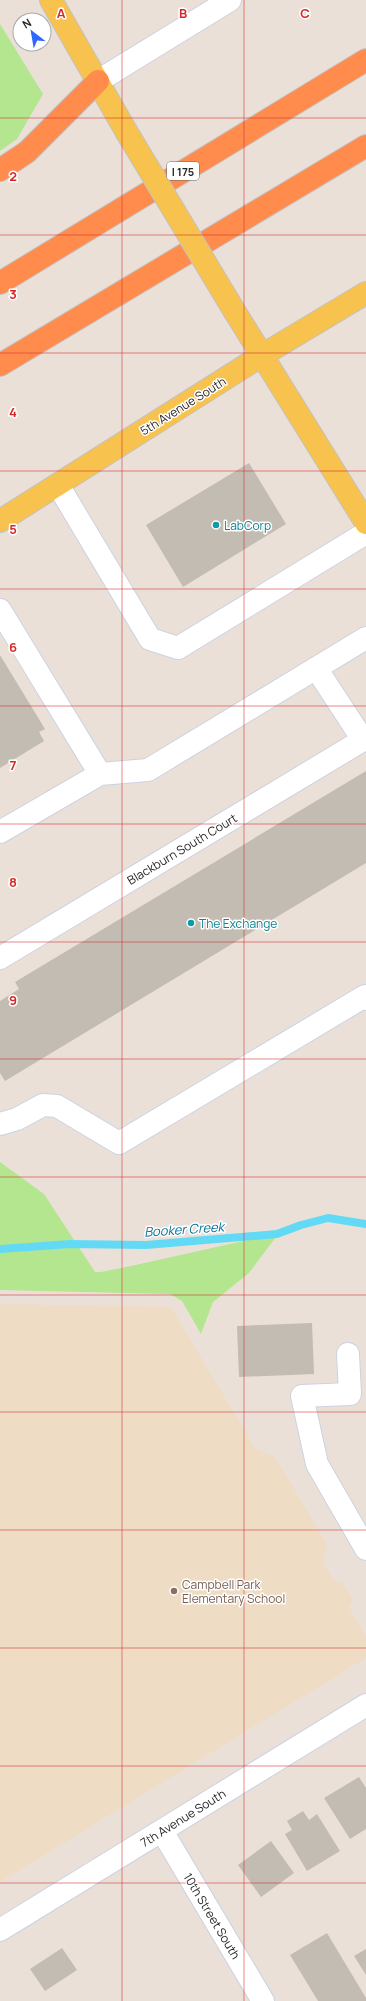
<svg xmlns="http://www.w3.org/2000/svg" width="366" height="2001" font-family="Manrope,sans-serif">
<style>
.education{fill:#eeddc4}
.green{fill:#b3e68f}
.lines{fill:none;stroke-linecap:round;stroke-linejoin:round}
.stream{stroke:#62daf5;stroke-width:8}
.building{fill:#c2bcb3}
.minor-casing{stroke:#ccd2e1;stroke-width:24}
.major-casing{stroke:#c3c3c3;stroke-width:24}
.highway-casing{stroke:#c3c3c3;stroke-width:24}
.minor{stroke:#fff;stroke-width:22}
.major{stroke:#f8c24e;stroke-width:22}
.highway{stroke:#ff8c4d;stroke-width:22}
.major-bridge-casing{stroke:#c3c3c3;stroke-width:24;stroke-linecap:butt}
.major-bridge{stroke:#f8c24e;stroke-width:22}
.grid{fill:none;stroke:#d62828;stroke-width:1;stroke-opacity:0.55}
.culture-dot{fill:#0f9aa8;stroke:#fff;stroke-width:1.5}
.education-dot{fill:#8d6e63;stroke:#fff;stroke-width:1.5}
.labels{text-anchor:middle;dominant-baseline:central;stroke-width:3;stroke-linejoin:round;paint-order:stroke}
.shield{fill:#fff;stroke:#686868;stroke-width:1}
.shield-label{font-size:11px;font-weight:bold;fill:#272727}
.street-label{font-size:12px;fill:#272727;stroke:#fff}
.culture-label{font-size:12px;fill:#0d838f;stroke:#fff;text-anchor:start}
.education-label{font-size:12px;fill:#785e54;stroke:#fff;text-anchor:start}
.water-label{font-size:13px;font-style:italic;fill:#06749c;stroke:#fff}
.grid-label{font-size:13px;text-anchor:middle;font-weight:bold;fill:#d62828;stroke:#fff;stroke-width:3;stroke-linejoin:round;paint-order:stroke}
</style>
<rect width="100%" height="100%" fill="#ebe0d7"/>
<path class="education" d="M 0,1304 L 171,1307 L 255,1448 L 275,1457 L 327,1544 L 323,1563 L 335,1582 L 342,1582 L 353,1600 L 349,1607 L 366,1637 L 366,1658 L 0,1882 Z"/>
<path class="green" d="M 0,24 L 43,94 L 17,139 L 0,151 Z
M 0,1162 L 44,1194 L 95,1272 L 101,1272 L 131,1266 L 279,1233 L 249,1273 L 213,1302 L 201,1334 L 182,1301 L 170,1294 L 0,1290 Z"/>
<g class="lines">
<path class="stream" d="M 0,1249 L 70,1244 L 146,1245 L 277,1234 L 301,1225 L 328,1218 L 366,1224"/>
</g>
<path class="building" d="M 249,463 L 286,524 L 183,587 L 146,525 Z
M 0,655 L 45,729 L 39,732 L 44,741 L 0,768 Z
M 366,771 L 366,863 L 5,1081 L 0,1073 L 0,1001 L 19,989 L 15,982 Z
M 312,1323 L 314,1374 L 239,1377 L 237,1326 Z
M 359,1777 L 366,1788 L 366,1829 L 350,1839 L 324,1798 Z
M 303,1811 L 309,1820 L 317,1814 L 340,1851 L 307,1871 L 285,1834 L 292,1830 L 287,1821 Z
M 271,1841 L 294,1873 L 261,1897 L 238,1865 Z
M 327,1933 L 366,1998 L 366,2001 L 318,2001 L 290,1955 Z
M 62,1948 L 77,1970 L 45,1991 L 30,1969 Z
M 366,1949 L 366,1975 L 354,1956 Z"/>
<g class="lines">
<g class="minor-casing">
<path id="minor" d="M 98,81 L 230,0
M 58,485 L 150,639 L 178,648 L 366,533
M 0,610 L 100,774
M 0,832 L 100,774 L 148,770 L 366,638
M 0,958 L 363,740 L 316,668
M 0,1124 L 17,1119 L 43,1105 L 57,1106 L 119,1143 L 365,996 L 366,999
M 348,1354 L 350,1394 L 302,1396 L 317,1464 L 366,1549
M 162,1831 L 263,2001
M 0,1930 L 366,1705"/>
</g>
<g class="major-casing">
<path id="major" d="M 51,0 L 126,131
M 235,312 L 366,523
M 0,521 L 261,356 L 366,293"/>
</g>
<g class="highway-casing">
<path id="highway" d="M 0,170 L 27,152 L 98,81
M 0,283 L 366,60
M 0,365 L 366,146"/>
</g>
<use href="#minor" class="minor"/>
<use href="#major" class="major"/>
<use href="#highway" class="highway"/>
<g class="major-bridge-casing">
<path id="major-bridge" d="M 126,131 L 235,312"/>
</g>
<use href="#major-bridge" class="major-bridge"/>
</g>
<path class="grid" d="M 122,0 L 122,2001M 244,0 L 244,2001M 0,118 L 366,118M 0,235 L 366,235M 0,353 L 366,353M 0,471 L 366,471M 0,589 L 366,589M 0,706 L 366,706M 0,824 L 366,824M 0,942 L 366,942M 0,1059 L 366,1059M 0,1177 L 366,1177M 0,1295 L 366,1295M 0,1412 L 366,1412M 0,1530 L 366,1530M 0,1648 L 366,1648M 0,1766 L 366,1766M 0,1883 L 366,1883"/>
<g class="culture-dot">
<circle cx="216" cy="525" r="4"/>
<circle cx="191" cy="923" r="4"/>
</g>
<circle class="education-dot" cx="174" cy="1591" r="4"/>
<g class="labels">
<rect class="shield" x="167" y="162" width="32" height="18" rx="3"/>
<g class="shield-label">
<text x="183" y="171">I 175</text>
</g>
<g class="street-label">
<text transform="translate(183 406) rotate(-32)">5th Avenue South</text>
<text transform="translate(182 849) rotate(-31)">Blackburn South Court</text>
<text transform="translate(183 1818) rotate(-32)">7th Avenue South</text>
<text transform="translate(212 1916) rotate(59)">10th Street South</text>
</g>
<g class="culture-label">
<text x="224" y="525">LabCorp</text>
<text x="199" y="923">The Exchange</text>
</g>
<g class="education-label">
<text x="182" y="1584">Campbell Park<tspan x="182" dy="14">Elementary School</tspan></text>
</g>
<g class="water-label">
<text transform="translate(184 1229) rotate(-4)">Booker Creek</text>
</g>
</g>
<g class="grid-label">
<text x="61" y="18">A</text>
<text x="183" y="18">B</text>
<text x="305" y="18">C</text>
<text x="13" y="181">2</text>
<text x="13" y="299">3</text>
<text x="13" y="417">4</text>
<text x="13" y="534">5</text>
<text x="13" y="652">6</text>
<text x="13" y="770">7</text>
<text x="13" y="887">8</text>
<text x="13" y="1005">9</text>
</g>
<g transform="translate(32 32) rotate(329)"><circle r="19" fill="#ffffff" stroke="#a9a9a9"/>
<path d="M0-3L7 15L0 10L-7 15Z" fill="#2f67ff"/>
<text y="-6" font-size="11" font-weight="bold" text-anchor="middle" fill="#272727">N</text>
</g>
</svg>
